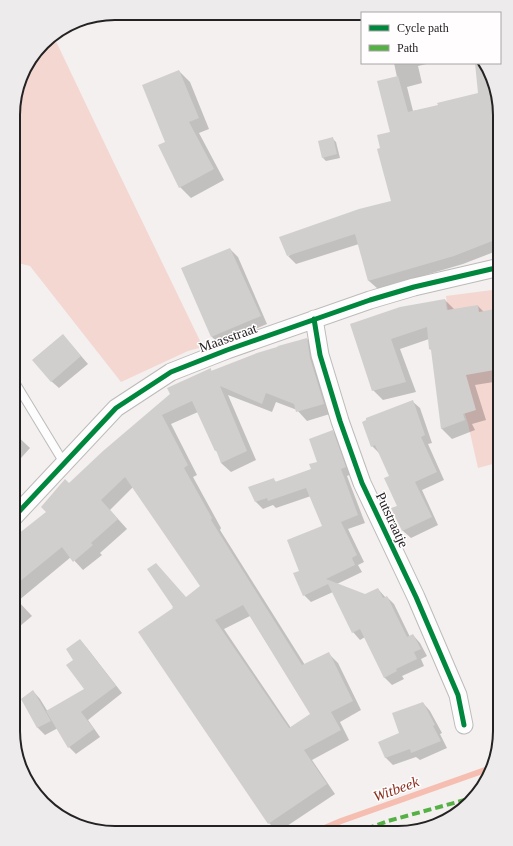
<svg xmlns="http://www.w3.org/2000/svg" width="513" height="846" font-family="'Times New Roman',serif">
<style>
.green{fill:#f4d7d1}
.shadow{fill:#0003;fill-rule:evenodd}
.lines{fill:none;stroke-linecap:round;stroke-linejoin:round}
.stream{stroke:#f6bdb1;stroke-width:6}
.building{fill:#d1cece;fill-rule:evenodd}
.lane-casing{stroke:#bdbbba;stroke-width:10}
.street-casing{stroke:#bdbbba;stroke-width:19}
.lane{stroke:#fdfdfd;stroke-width:8}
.street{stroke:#fdfdfd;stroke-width:17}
.quiet{stroke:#55b145;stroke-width:4;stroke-dasharray:8 4;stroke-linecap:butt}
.cycleway-casing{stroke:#fffdfd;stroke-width:8}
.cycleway{stroke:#00873e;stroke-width:5}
.labels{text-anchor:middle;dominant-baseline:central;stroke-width:3;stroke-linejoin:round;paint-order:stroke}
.street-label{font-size:14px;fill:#242222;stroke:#fffdfd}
.water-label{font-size:15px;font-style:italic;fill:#8a2e1e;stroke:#fffdfd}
.rim{fill:none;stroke:#242222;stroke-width:2}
</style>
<rect width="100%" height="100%" fill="#f3f0ef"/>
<path class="green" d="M 53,35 L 113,161 L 203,347 L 188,351 L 121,382 L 30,266 L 14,262 L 14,102 L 24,69 L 47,38 Z
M 500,289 L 500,462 L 478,468 L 468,424 L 459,396 L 446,296 Z"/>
<path class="shadow" d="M 394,63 L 431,63 L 418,66 L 422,83 L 407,87 L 413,111 L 439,106 L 479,94 L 476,63 L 482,63 L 492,76 L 500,115 L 500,249 L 493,251 L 494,252 L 463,264 L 378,289 L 369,281 L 359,244 L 296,264 L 288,256 L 392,202 L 382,149 L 391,133 L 397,77 Z
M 179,71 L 190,82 L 209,129 L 199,133 L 224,180 L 191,198 L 180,187 L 166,142 Z
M 333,139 L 336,142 L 340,158 L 326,161 L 323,158 Z
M 230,249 L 238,257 L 267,324 L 219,344 L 212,337 Z
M 445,300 L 455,310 L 478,306 L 484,312 L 500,309 L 500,381 L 475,385 L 486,420 L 472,424 L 475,430 L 452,439 L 442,429 L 432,351 L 429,339 L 400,349 L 416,392 L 383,400 L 373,390 L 351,324 Z
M 307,339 L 316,348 L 333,413 L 307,421 L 297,410 L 276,402 L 272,412 L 228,395 L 256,460 L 231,472 L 221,463 L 219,453 L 215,450 L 198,412 L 171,424 L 197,475 L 193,477 L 221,528 L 220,530 L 305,665 L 328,653 L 338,663 L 361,710 L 340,722 L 349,740 L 312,760 L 335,794 L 278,832 L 269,823 L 174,609 L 202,586 L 133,487 L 110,510 L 127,529 L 100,553 L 102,555 L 83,570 L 71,557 L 18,601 L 32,616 L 13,632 L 13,539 L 48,512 L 69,484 L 210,370 L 212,371 ZM 250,616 L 311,714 L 291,728 L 224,629 Z
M 70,343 L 88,364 L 59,388 L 51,381 Z
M 412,401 L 420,408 L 432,443 L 428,444 L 444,480 L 422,490 L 438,525 L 411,538 L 403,531 L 393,509 L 398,506 L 390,476 L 380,454 L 372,446 Z
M 332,431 L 340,438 L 352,474 L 347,476 L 365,523 L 348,529 L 364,562 L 358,565 L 362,572 L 337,584 L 365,595 L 378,589 L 386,598 L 387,597 L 394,604 L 410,637 L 413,635 L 420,643 L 427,656 L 421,659 L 424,666 L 402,676 L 404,679 L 392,685 L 384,677 L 365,637 L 360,640 L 353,632 L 333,592 L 311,602 L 304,595 L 300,571 L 323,527 L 311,496 L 276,508 L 273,505 L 263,509 L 256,502 L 250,487 L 273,479 L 277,483 L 312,470 L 318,462 Z
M 13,432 L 30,448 L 13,467 Z
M 80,640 L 87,648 L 122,693 L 88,720 L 100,737 L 76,754 L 69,747 L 58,728 L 45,735 L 38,728 L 22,699 L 33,691 L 40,699 L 48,712 L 86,689 L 74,660 Z
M 423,703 L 430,711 L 442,733 L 440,734 L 447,748 L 420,760 L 416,757 L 393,765 L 385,757 L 400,734 Z"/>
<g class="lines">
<path class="stream" d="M 313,833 L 341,821 L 488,769"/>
</g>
<path class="building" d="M 475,63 L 482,63 L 492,76 L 500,115 L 500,238 L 454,256 L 368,281 L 355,234 L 287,256 L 279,237 L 359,209 L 391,201 L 377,149 L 380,148 L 377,135 L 390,132 L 377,81 L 398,76 L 408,112 L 438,105 L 437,103 L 478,93 Z
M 179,70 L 199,118 L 189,122 L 214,169 L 179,188 L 158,145 L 165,142 L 142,85 Z
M 333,137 L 337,154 L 322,158 L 318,141 Z
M 230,248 L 261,316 L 211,337 L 181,268 Z
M 445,299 L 447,310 L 478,305 L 479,312 L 500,308 L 500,369 L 466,375 L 476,410 L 463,414 L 465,420 L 441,429 L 431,350 L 429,349 L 427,327 L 391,339 L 406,382 L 372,391 L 350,324 L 400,307 Z
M 63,334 L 81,356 L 51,382 L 32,360 Z
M 307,338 L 310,358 L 324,404 L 296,412 L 294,404 L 266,393 L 262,404 L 220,386 L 247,451 L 221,463 L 216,450 L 215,451 L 192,401 L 162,415 L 188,465 L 184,468 L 212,518 L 211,520 L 302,665 L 329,652 L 353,701 L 331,712 L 341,730 L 304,750 L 327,784 L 268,824 L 138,632 L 173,608 L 172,608 L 173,607 L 147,569 L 156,563 L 186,597 L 200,586 L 125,477 L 101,500 L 118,519 L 91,543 L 93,545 L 73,562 L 62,547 L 13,587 L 13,538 L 46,512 L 41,507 L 65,479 L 69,483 L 103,451 L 170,394 L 167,388 L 211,368 L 211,371 L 257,353 L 277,347 L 278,346 ZM 243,605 L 310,714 L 289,728 L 215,620 Z
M 413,400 L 425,435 L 421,437 L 437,472 L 415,482 L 432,517 L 402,531 L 391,508 L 397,506 L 384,478 L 389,476 L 375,445 L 371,447 L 362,422 L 366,420 L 366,418 Z
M 333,430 L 346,467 L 341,469 L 358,515 L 341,522 L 357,555 L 352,558 L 355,565 L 326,579 L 365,594 L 378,588 L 383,598 L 387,596 L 407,637 L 413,634 L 421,649 L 414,652 L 417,659 L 396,669 L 397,671 L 384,678 L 360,629 L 352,633 L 328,584 L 303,596 L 293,573 L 299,571 L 287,540 L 322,526 L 306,488 L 268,501 L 267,498 L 255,502 L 248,487 L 274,478 L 275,482 L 311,469 L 309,464 L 317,462 L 309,439 Z
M 80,639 L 116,686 L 81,712 L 94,729 L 68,748 L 46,711 L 84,689 L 66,665 L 73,660 L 66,649 Z
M 33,690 L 51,721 L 37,728 L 21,699 Z
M 423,702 L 435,725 L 433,726 L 441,741 L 411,753 L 410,749 L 385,758 L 378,742 L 399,733 L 392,713 Z"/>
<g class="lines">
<g class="lane-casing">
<path id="lane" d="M 13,379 L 64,463"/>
</g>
<g class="street-casing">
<path id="street" d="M 314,319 L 320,355 L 340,421 L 362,483 L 416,597 L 458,695 L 464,725
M 13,518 L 116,408 L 171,372 L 227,350 L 370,300 L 414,287 L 500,267"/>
</g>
<use href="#lane" class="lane"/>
<use href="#street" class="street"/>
<path class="quiet" d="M 355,833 L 388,821 L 472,798"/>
<g class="cycleway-casing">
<path id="cycleway" d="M 314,319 L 320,355 L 340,421 L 362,483 L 416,597 L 458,695 L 464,725
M 13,518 L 116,408 L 171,372 L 227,350 L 370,300 L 414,287 L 500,267"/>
</g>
<use href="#cycleway" class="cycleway"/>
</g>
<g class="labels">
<g class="street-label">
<text transform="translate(228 338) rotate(-20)">Maasstraat</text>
<text transform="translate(392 520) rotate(65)">Putstraatje</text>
</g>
<g class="water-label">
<text transform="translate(396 789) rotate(-20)">Witbeek</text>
</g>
</g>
<path d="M0 0H513V846H0ZM115 20H398A95 95 0 0 1 493 115V731A95 95 0 0 1 398 826H115A95 95 0 0 1 20 731V115A95 95 0 0 1 115 20Z" fill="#edebeb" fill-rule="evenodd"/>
<path class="rim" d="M115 20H398A95 95 0 0 1 493 115V731A95 95 0 0 1 398 826H115A95 95 0 0 1 20 731V115A95 95 0 0 1 115 20Z"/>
<rect x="361" y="12" width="140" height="52" fill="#fffdfd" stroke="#a7a5a5"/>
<rect x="369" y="25" width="20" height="6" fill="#00873e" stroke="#a7a5a5"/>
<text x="397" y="32" font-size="12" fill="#242222">Cycle path</text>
<rect x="369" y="45" width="20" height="6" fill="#55b145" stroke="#a7a5a5"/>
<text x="397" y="52" font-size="12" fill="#242222">Path</text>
</svg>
